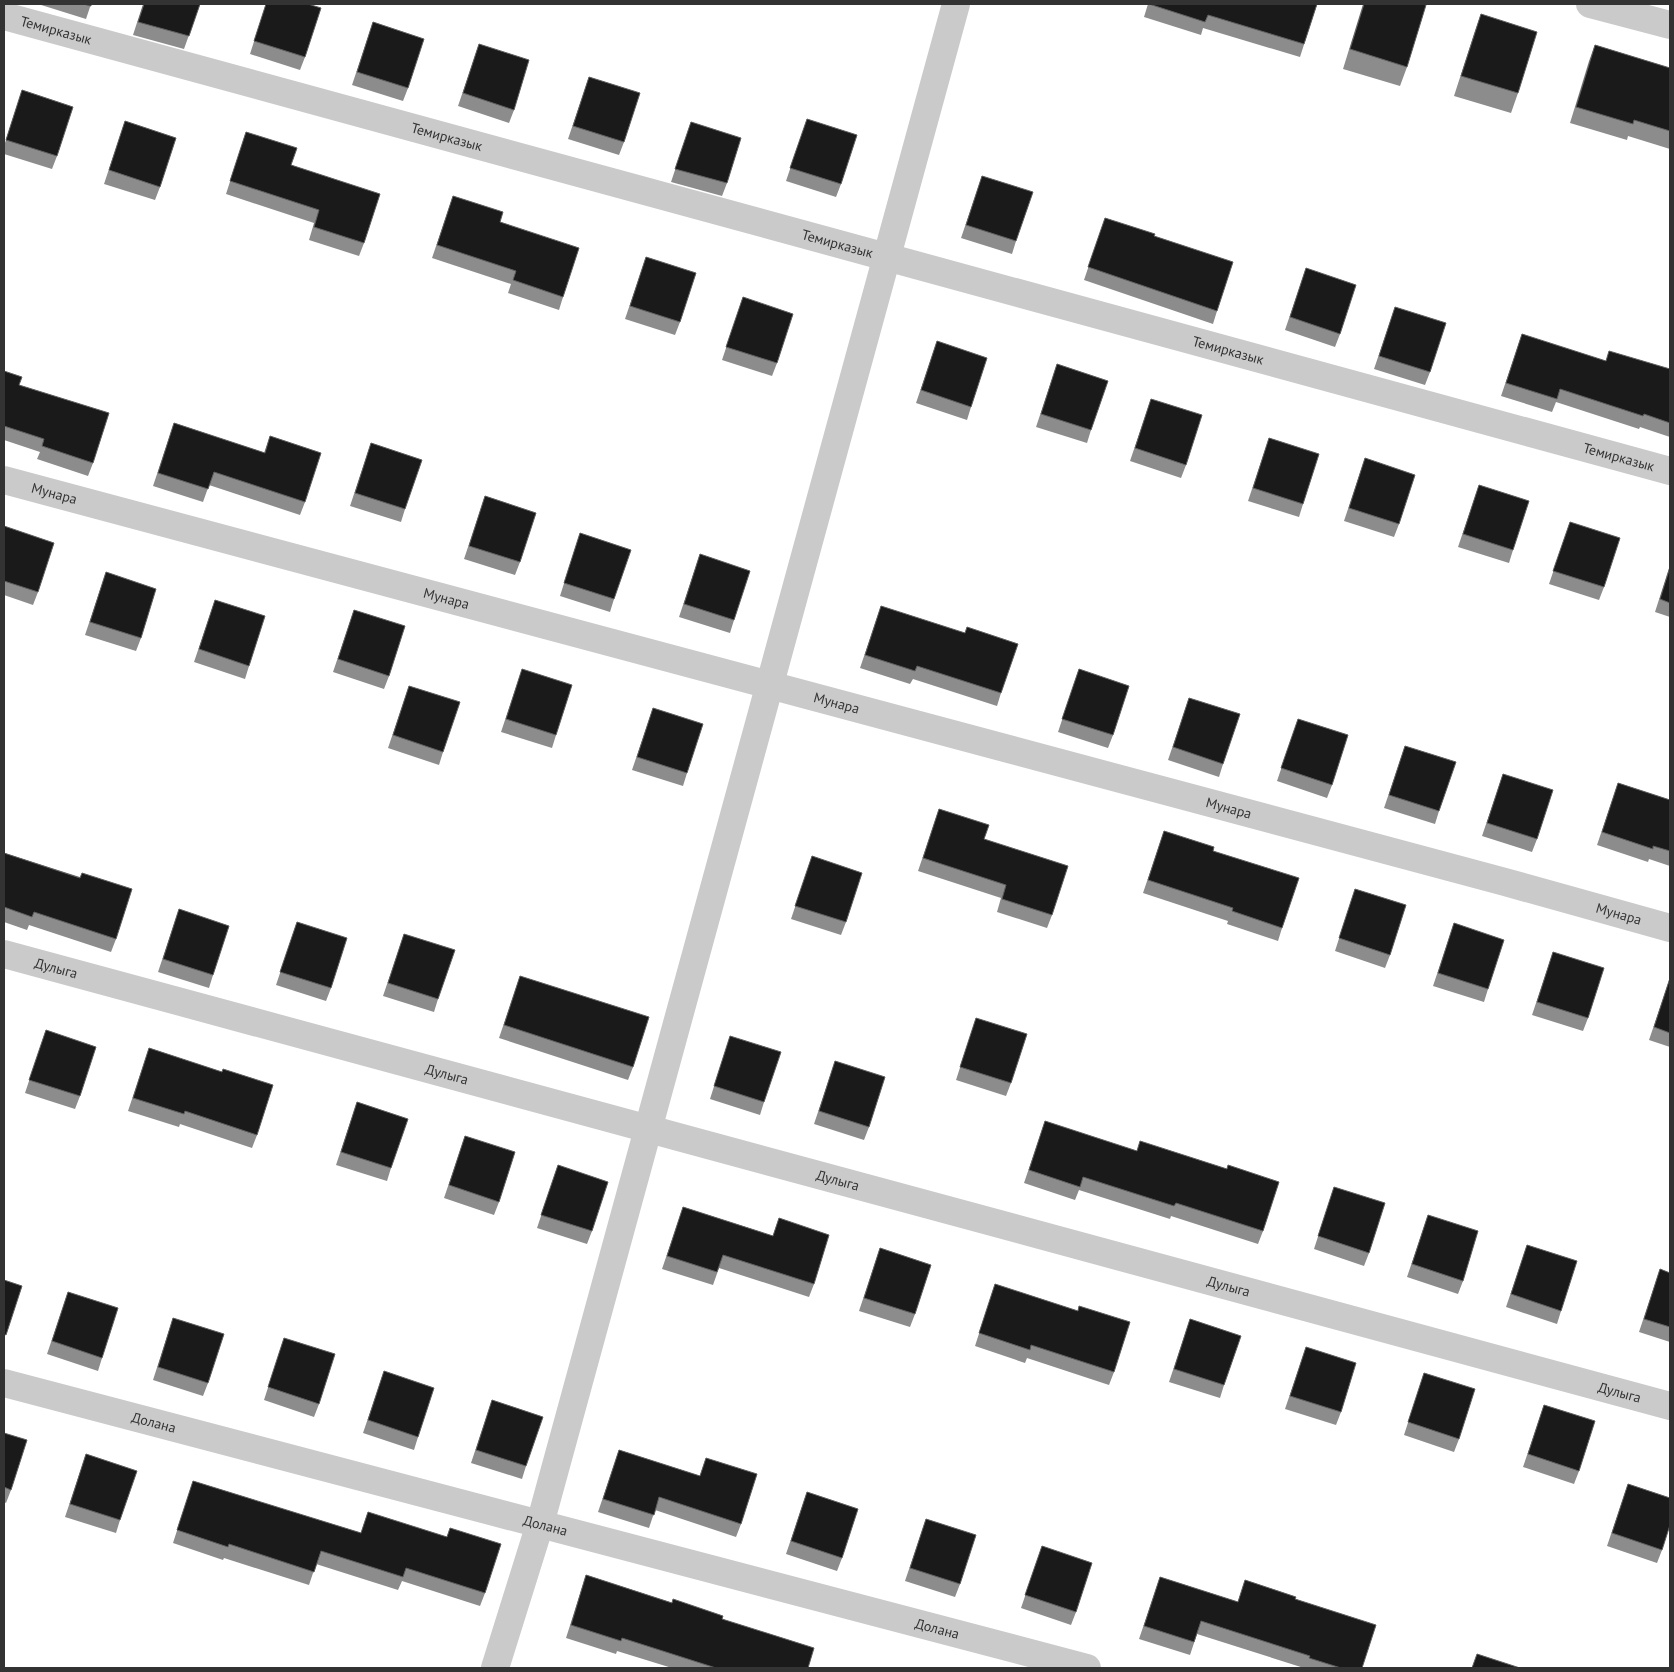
<svg xmlns="http://www.w3.org/2000/svg" width="1674" height="1672" font-family="'PT Sans',sans-serif">
<style>
.lines{fill:none;stroke-linecap:round;stroke-linejoin:round}
.minor{stroke:#cacaca;stroke-width:28}
.wall{fill:#8c8c8c}
.building{fill:#1a1a1a;stroke:#5f5f5f}
.labels{text-anchor:middle;dominant-baseline:central;stroke-width:5;stroke-linejoin:round;paint-order:stroke}
.street-label{font-size:14px;fill:#333;stroke:#fff}
</style>
<rect width="100%" height="100%" fill="#fff"/>
<g class="lines">
<g class="minor">
<path d="M 1590,4 L 1670,25"/>
<path id="s1" d="M 4,16 L 1670,471"/>
<path id="s2" d="M 4,480 L 1505,882 L 1670,928"/>
<path id="s3" d="M 4,954 L 1670,1406"/>
<path id="s4" d="M 4,1383 L 1087,1668"/>
<path d="M 495,1668 L 540,1524 L 956,4"/>
</g>
</g>
<path class="wall" d="M 38,4 L 91,4 L 86,19 Z
M 143,4 L 200,4 L 184,49 L 133,35 Z
M 266,4 L 308,4 L 305,57 L 300,70 L 250,54 Z
M 1148,4 L 1317,4 L 1300,57 L 1203,28 L 1201,35 L 1144,17 Z
M 1363,4 L 1422,4 L 1407,67 L 1400,86 L 1343,69 Z
M 1481,14 L 1518,93 L 1511,113 L 1454,96 L 1474,34 Z
M 373,22 L 408,88 L 403,101 L 352,85 Z
M 479,44 L 514,110 L 509,123 L 458,106 Z
M 1595,45 L 1670,68 L 1670,149 L 1628,136 L 1627,140 L 1570,123 L 1589,61 Z
M 589,77 L 624,142 L 619,155 L 568,139 Z
M 22,90 L 57,156 L 52,169 L 4,154 L 4,146 Z
M 807,119 L 841,184 L 836,197 L 786,181 Z
M 125,121 L 160,187 L 155,200 L 104,184 Z
M 691,122 L 727,183 L 722,196 L 671,182 Z
M 246,132 L 291,165 L 364,243 L 359,256 L 309,240 L 314,223 L 226,194 Z
M 982,176 L 1016,241 L 1012,254 L 961,238 Z
M 453,196 L 563,297 L 559,310 L 508,293 L 511,284 L 432,258 Z
M 1105,218 L 1154,236 L 1217,311 L 1213,324 L 1084,280 Z
M 646,257 L 680,322 L 675,335 L 625,319 Z
M 1306,268 L 1340,334 L 1335,347 L 1285,330 Z
M 743,297 L 777,363 L 772,376 L 722,360 Z
M 1395,307 L 1430,372 L 1425,385 L 1374,369 Z
M 1522,334 L 1605,361 L 1670,369 L 1670,437 L 1640,427 L 1639,429 L 1556,402 L 1552,412 L 1501,396 Z
M 937,341 L 971,407 L 967,420 L 916,403 Z
M 1057,364 L 1091,430 L 1087,443 L 1036,427 Z
M 4,371 L 19,385 L 93,463 L 88,476 L 37,459 L 40,452 L 4,440 Z
M 1151,399 L 1186,465 L 1181,478 L 1130,461 Z
M 174,423 L 264,453 L 270,436 L 305,502 L 300,515 L 209,485 L 203,502 L 153,486 Z
M 1269,438 L 1303,504 L 1299,517 L 1248,501 Z
M 371,443 L 405,509 L 401,522 L 350,506 Z
M 1365,458 L 1399,524 L 1394,537 L 1344,521 Z
M 1479,485 L 1513,550 L 1509,563 L 1458,547 Z
M 485,496 L 520,562 L 515,575 L 464,559 Z
M 1570,522 L 1604,587 L 1599,600 L 1549,584 Z
M 4,526 L 38,592 L 33,605 L 4,595 Z
M 580,533 L 614,599 L 610,612 L 560,596 Z
M 700,554 L 734,620 L 730,633 L 679,617 Z
M 1670,565 L 1670,617 L 1655,612 Z
M 106,572 L 141,638 L 136,651 L 85,635 Z
M 215,600 L 249,666 L 245,679 L 194,662 Z
M 881,606 L 1001,693 L 997,706 L 913,679 L 910,684 L 860,668 Z
M 354,610 L 389,676 L 384,689 L 333,672 Z
M 522,669 L 556,735 L 552,748 L 501,732 Z
M 1079,669 L 1113,735 L 1108,748 L 1058,732 Z
M 409,686 L 443,752 L 439,765 L 388,748 Z
M 1189,698 L 1223,764 L 1219,777 L 1168,760 Z
M 653,708 L 687,773 L 683,786 L 632,770 Z
M 1298,719 L 1332,785 L 1327,798 L 1277,781 Z
M 1405,746 L 1439,811 L 1435,824 L 1384,808 Z
M 1503,774 L 1537,839 L 1532,852 L 1482,836 Z
M 1618,783 L 1670,800 L 1670,866 L 1649,859 L 1648,862 L 1597,845 Z
M 939,809 L 1052,915 L 1047,928 L 997,912 L 1001,898 L 918,871 Z
M 1164,831 L 1213,851 L 1282,928 L 1278,941 L 1227,924 L 1228,921 L 1143,893 Z
M 4,853 L 80,877 L 116,939 L 111,952 L 29,925 L 27,930 L 4,922 Z
M 812,856 L 846,922 L 841,935 L 791,919 Z
M 1355,889 L 1390,955 L 1385,968 L 1335,951 Z
M 179,909 L 213,975 L 209,988 L 158,972 Z
M 297,922 L 331,988 L 326,1001 L 276,985 Z
M 1454,923 L 1488,989 L 1484,1002 L 1433,986 Z
M 404,934 L 438,999 L 434,1012 L 383,996 Z
M 1553,952 L 1588,1018 L 1583,1031 L 1532,1015 Z
M 520,976 L 633,1067 L 628,1080 L 499,1038 Z
M 1670,978 L 1670,1047 L 1649,1040 Z
M 976,1018 L 1011,1083 L 1006,1096 L 956,1080 Z
M 46,1030 L 80,1096 L 75,1109 L 25,1093 Z
M 730,1036 L 764,1102 L 760,1115 L 710,1099 Z
M 149,1048 L 222,1072 L 257,1135 L 252,1148 L 180,1124 L 179,1127 L 128,1111 Z
M 835,1061 L 869,1127 L 864,1140 L 814,1124 Z
M 357,1102 L 391,1168 L 387,1181 L 336,1165 Z
M 1045,1121 L 1263,1231 L 1258,1244 L 1171,1216 L 1170,1219 L 1079,1190 L 1075,1200 L 1024,1183 Z
M 465,1136 L 499,1202 L 494,1215 L 444,1198 Z
M 558,1165 L 592,1231 L 587,1244 L 537,1228 Z
M 1334,1187 L 1369,1253 L 1364,1266 L 1314,1249 Z
M 683,1207 L 773,1236 L 779,1218 L 814,1284 L 809,1297 L 719,1268 L 713,1285 L 662,1269 Z
M 1428,1215 L 1463,1281 L 1458,1294 L 1407,1277 Z
M 1527,1245 L 1561,1311 L 1557,1324 L 1506,1307 Z
M 880,1248 L 915,1314 L 910,1327 L 859,1311 Z
M 1660,1269 L 1670,1273 L 1670,1342 L 1639,1332 Z
M 995,1284 L 1114,1372 L 1109,1385 L 1027,1358 L 1025,1363 L 975,1346 Z
M 68,1292 L 102,1358 L 98,1371 L 47,1354 Z
M 173,1318 L 208,1383 L 203,1396 L 153,1380 Z
M 1190,1319 L 1224,1385 L 1220,1398 L 1169,1382 Z
M 284,1338 L 319,1404 L 314,1417 L 264,1400 Z
M 1306,1347 L 1341,1412 L 1336,1425 L 1285,1409 Z
M 384,1371 L 418,1437 L 414,1450 L 363,1433 Z
M 1424,1373 L 1459,1439 L 1454,1452 L 1404,1435 Z
M 492,1400 L 526,1466 L 522,1479 L 471,1463 Z
M 1544,1405 L 1579,1471 L 1574,1484 L 1523,1467 Z
M 4,1433 L 11,1490 L 6,1503 L 4,1502 Z
M 619,1450 L 700,1476 L 706,1458 L 741,1524 L 736,1537 L 655,1510 L 649,1528 L 598,1512 Z
M 86,1454 L 120,1520 L 116,1533 L 65,1517 Z
M 193,1481 L 361,1533 L 368,1512 L 485,1593 L 480,1606 L 402,1581 L 398,1590 L 316,1564 L 309,1585 L 224,1558 L 223,1560 L 173,1543 Z
M 1628,1484 L 1662,1550 L 1657,1563 L 1607,1546 Z
M 807,1492 L 842,1558 L 837,1571 L 786,1554 Z
M 926,1519 L 960,1584 L 955,1597 L 905,1581 Z
M 1042,1546 L 1076,1612 L 1071,1625 L 1021,1608 Z
M 586,1575 L 722,1619 L 808,1668 L 672,1668 L 617,1651 L 616,1654 L 566,1638 Z
M 1160,1577 L 1238,1602 L 1245,1580 L 1295,1599 L 1362,1668 L 1304,1668 L 1197,1634 L 1190,1655 L 1139,1639 Z"/>
<path class="building" d="M 83,4 L 91,4 L 91,6 Z
M 144,4 L 200,4 L 189,36 L 138,22 Z
M 266,4 L 308,4 L 321,8 L 305,57 L 254,41 Z
M 1149,4 L 1317,4 L 1304,44 L 1208,15 L 1205,22 Z
M 1364,4 L 1422,4 L 1426,5 L 1407,67 L 1350,49 Z
M 1481,14 L 1537,32 L 1518,93 L 1461,76 Z
M 373,22 L 424,39 L 408,88 L 357,72 Z
M 479,44 L 529,60 L 514,110 L 463,93 Z
M 1595,45 L 1670,68 L 1670,131 L 1634,120 L 1633,124 L 1576,107 Z
M 589,77 L 640,93 L 624,142 L 573,126 Z
M 22,90 L 73,107 L 57,156 L 6,140 Z
M 807,119 L 857,135 L 841,184 L 790,168 Z
M 125,121 L 176,138 L 160,187 L 109,170 Z
M 691,122 L 741,138 L 727,183 L 675,169 Z
M 246,132 L 297,148 L 291,165 L 380,194 L 364,243 L 314,227 L 319,210 L 230,181 Z
M 982,176 L 1033,192 L 1016,241 L 966,225 Z
M 453,196 L 503,212 L 500,222 L 579,248 L 563,297 L 513,280 L 516,271 L 437,245 Z
M 1105,218 L 1155,234 L 1154,236 L 1233,262 L 1217,311 L 1088,267 Z
M 646,257 L 696,273 L 680,322 L 630,306 Z
M 1306,268 L 1356,285 L 1340,334 L 1290,317 Z
M 743,297 L 793,314 L 777,363 L 726,347 Z
M 1395,307 L 1446,323 L 1430,372 L 1379,356 Z
M 1522,334 L 1606,361 L 1609,351 L 1670,369 L 1670,423 L 1644,414 L 1643,416 L 1560,389 L 1557,399 L 1506,383 Z
M 937,341 L 987,358 L 971,407 L 921,390 Z
M 1057,364 L 1108,381 L 1091,430 L 1041,414 Z
M 4,371 L 22,377 L 19,385 L 109,413 L 93,463 L 42,446 L 44,439 L 4,426 Z
M 1151,399 L 1202,415 L 1186,465 L 1135,448 Z
M 174,423 L 265,453 L 270,436 L 321,453 L 305,502 L 214,472 L 208,489 L 158,473 Z
M 1269,438 L 1319,454 L 1303,504 L 1253,488 Z
M 371,443 L 422,460 L 405,509 L 355,493 Z
M 1365,458 L 1415,475 L 1399,524 L 1349,508 Z
M 1479,485 L 1529,501 L 1513,550 L 1463,534 Z
M 485,496 L 536,513 L 520,562 L 469,546 Z
M 1570,522 L 1620,538 L 1604,587 L 1553,571 Z
M 4,526 L 54,543 L 38,592 L 4,581 Z
M 580,533 L 631,550 L 614,599 L 564,583 Z
M 700,554 L 750,571 L 734,620 L 684,604 Z
M 1670,567 L 1670,603 L 1660,599 Z
M 106,572 L 156,589 L 141,638 L 90,622 Z
M 215,600 L 265,616 L 249,666 L 199,649 Z
M 881,606 L 965,633 L 967,627 L 1018,644 L 1001,693 L 917,666 L 915,671 L 865,655 Z
M 354,610 L 405,626 L 389,676 L 338,659 Z
M 522,669 L 572,685 L 556,735 L 506,719 Z
M 1079,669 L 1129,686 L 1113,735 L 1062,719 Z
M 409,686 L 460,702 L 443,752 L 393,735 Z
M 1189,698 L 1240,714 L 1223,764 L 1173,747 Z
M 653,708 L 703,724 L 687,773 L 637,757 Z
M 1298,719 L 1348,735 L 1332,785 L 1281,768 Z
M 1405,746 L 1456,762 L 1439,811 L 1389,795 Z
M 1503,774 L 1553,790 L 1537,839 L 1487,823 Z
M 1618,783 L 1670,800 L 1670,851 L 1653,846 L 1653,849 L 1602,832 Z
M 939,809 L 989,825 L 984,839 L 1068,866 L 1052,915 L 1002,899 L 1006,885 L 923,858 Z
M 1164,831 L 1214,847 L 1213,851 L 1299,878 L 1282,928 L 1232,911 L 1233,908 L 1148,880 Z
M 4,853 L 80,878 L 82,873 L 132,889 L 116,939 L 34,912 L 32,917 L 4,907 Z
M 812,856 L 862,873 L 846,922 L 795,906 Z
M 1355,889 L 1406,905 L 1390,955 L 1339,938 Z
M 179,909 L 229,926 L 213,975 L 163,959 Z
M 297,922 L 347,938 L 331,988 L 280,972 Z
M 1454,923 L 1504,940 L 1488,989 L 1438,973 Z
M 404,934 L 455,950 L 438,999 L 388,983 Z
M 1553,952 L 1604,968 L 1588,1018 L 1537,1002 Z
M 520,976 L 649,1017 L 633,1067 L 504,1025 Z
M 1670,978 L 1670,1033 L 1654,1027 Z
M 976,1018 L 1027,1034 L 1011,1083 L 960,1067 Z
M 46,1030 L 96,1047 L 80,1096 L 29,1080 Z
M 730,1036 L 781,1052 L 764,1102 L 714,1086 Z
M 149,1048 L 222,1072 L 223,1069 L 273,1085 L 257,1135 L 185,1111 L 184,1114 L 133,1098 Z
M 835,1061 L 885,1077 L 869,1127 L 819,1111 Z
M 357,1102 L 408,1119 L 391,1168 L 341,1152 Z
M 1045,1121 L 1137,1151 L 1140,1141 L 1227,1169 L 1228,1165 L 1279,1182 L 1263,1231 L 1176,1203 L 1174,1206 L 1083,1177 L 1080,1187 L 1029,1170 Z
M 465,1136 L 515,1152 L 499,1202 L 449,1185 Z
M 558,1165 L 608,1182 L 592,1231 L 541,1215 Z
M 1334,1187 L 1385,1203 L 1369,1253 L 1318,1236 Z
M 683,1207 L 773,1236 L 779,1218 L 829,1235 L 814,1284 L 723,1255 L 717,1272 L 667,1256 Z
M 1428,1215 L 1478,1231 L 1463,1281 L 1412,1264 Z
M 1527,1245 L 1577,1261 L 1561,1311 L 1511,1294 Z
M 880,1248 L 931,1265 L 915,1314 L 864,1298 Z
M 1660,1269 L 1670,1273 L 1670,1327 L 1644,1319 Z
M 4,1280 L 22,1286 L 6,1335 L 4,1334 Z
M 995,1284 L 1078,1311 L 1079,1306 L 1130,1322 L 1114,1372 L 1031,1345 L 1030,1350 L 979,1333 Z
M 68,1292 L 118,1308 L 102,1358 L 52,1341 Z
M 173,1318 L 224,1334 L 208,1383 L 158,1367 Z
M 1190,1319 L 1241,1336 L 1224,1385 L 1174,1369 Z
M 284,1338 L 335,1354 L 319,1404 L 268,1387 Z
M 1306,1347 L 1356,1363 L 1341,1412 L 1290,1396 Z
M 384,1371 L 434,1388 L 418,1437 L 368,1420 Z
M 1424,1373 L 1475,1389 L 1459,1439 L 1408,1422 Z
M 492,1400 L 543,1417 L 526,1466 L 476,1450 Z
M 1544,1405 L 1595,1421 L 1579,1471 L 1528,1454 Z
M 4,1433 L 27,1440 L 11,1490 L 4,1487 Z
M 619,1450 L 700,1476 L 706,1458 L 757,1474 L 741,1524 L 659,1497 L 654,1515 L 603,1499 Z
M 86,1454 L 137,1471 L 120,1520 L 70,1504 Z
M 193,1481 L 361,1533 L 368,1512 L 447,1537 L 450,1528 L 501,1544 L 485,1593 L 406,1568 L 403,1577 L 321,1551 L 314,1572 L 229,1544 L 228,1547 L 177,1530 Z
M 1628,1484 L 1670,1498 L 1670,1525 L 1662,1550 L 1612,1533 Z
M 807,1492 L 858,1509 L 842,1558 L 791,1541 Z
M 926,1519 L 976,1535 L 960,1584 L 910,1568 Z
M 1042,1546 L 1092,1563 L 1076,1612 L 1025,1595 Z
M 586,1575 L 672,1603 L 673,1599 L 723,1616 L 722,1619 L 814,1648 L 808,1668 L 716,1668 L 622,1638 L 621,1641 L 571,1625 Z
M 1160,1577 L 1238,1602 L 1245,1580 L 1296,1597 L 1295,1599 L 1376,1625 L 1362,1668 L 1341,1668 L 1309,1658 L 1310,1656 L 1201,1621 L 1194,1642 L 1144,1626 Z
M 1477,1654 L 1520,1668 L 1472,1668 Z"/>
<g class="labels">
<g class="street-label">
<text stroke="none"><textPath href="#s1" startOffset="54">Темирказык</textPath></text>
<text stroke="none"><textPath href="#s1" startOffset="459">Темирказык</textPath></text>
<text stroke="none"><textPath href="#s1" startOffset="864">Темирказык</textPath></text>
<text stroke="none"><textPath href="#s1" startOffset="1269">Темирказык</textPath></text>
<text stroke="none"><textPath href="#s1" startOffset="1674">Темирказык</textPath></text>
<text stroke="none"><textPath href="#s2" startOffset="52">Мунара</textPath></text>
<text stroke="none"><textPath href="#s2" startOffset="458">Мунара</textPath></text>
<text stroke="none"><textPath href="#s2" startOffset="862">Мунара</textPath></text>
<text stroke="none"><textPath href="#s2" startOffset="1268">Мунара</textPath></text>
<text stroke="none"><textPath href="#s2" startOffset="1672">Мунара</textPath></text>
<text stroke="none"><textPath href="#s3" startOffset="54">Дулыга</textPath></text>
<text stroke="none"><textPath href="#s3" startOffset="459">Дулыга</textPath></text>
<text stroke="none"><textPath href="#s3" startOffset="864">Дулыга</textPath></text>
<text stroke="none"><textPath href="#s3" startOffset="1269">Дулыга</textPath></text>
<text stroke="none"><textPath href="#s3" startOffset="1674">Дулыга</textPath></text>
<text stroke="none"><textPath href="#s4" startOffset="155">Долана</textPath></text>
<text stroke="none"><textPath href="#s4" startOffset="560">Долана</textPath></text>
<text stroke="none"><textPath href="#s4" startOffset="965">Долана</textPath></text>
</g>
</g>
<rect width="1674" height="1672" fill="none" stroke="#333333" stroke-width="10"/>
</svg>
